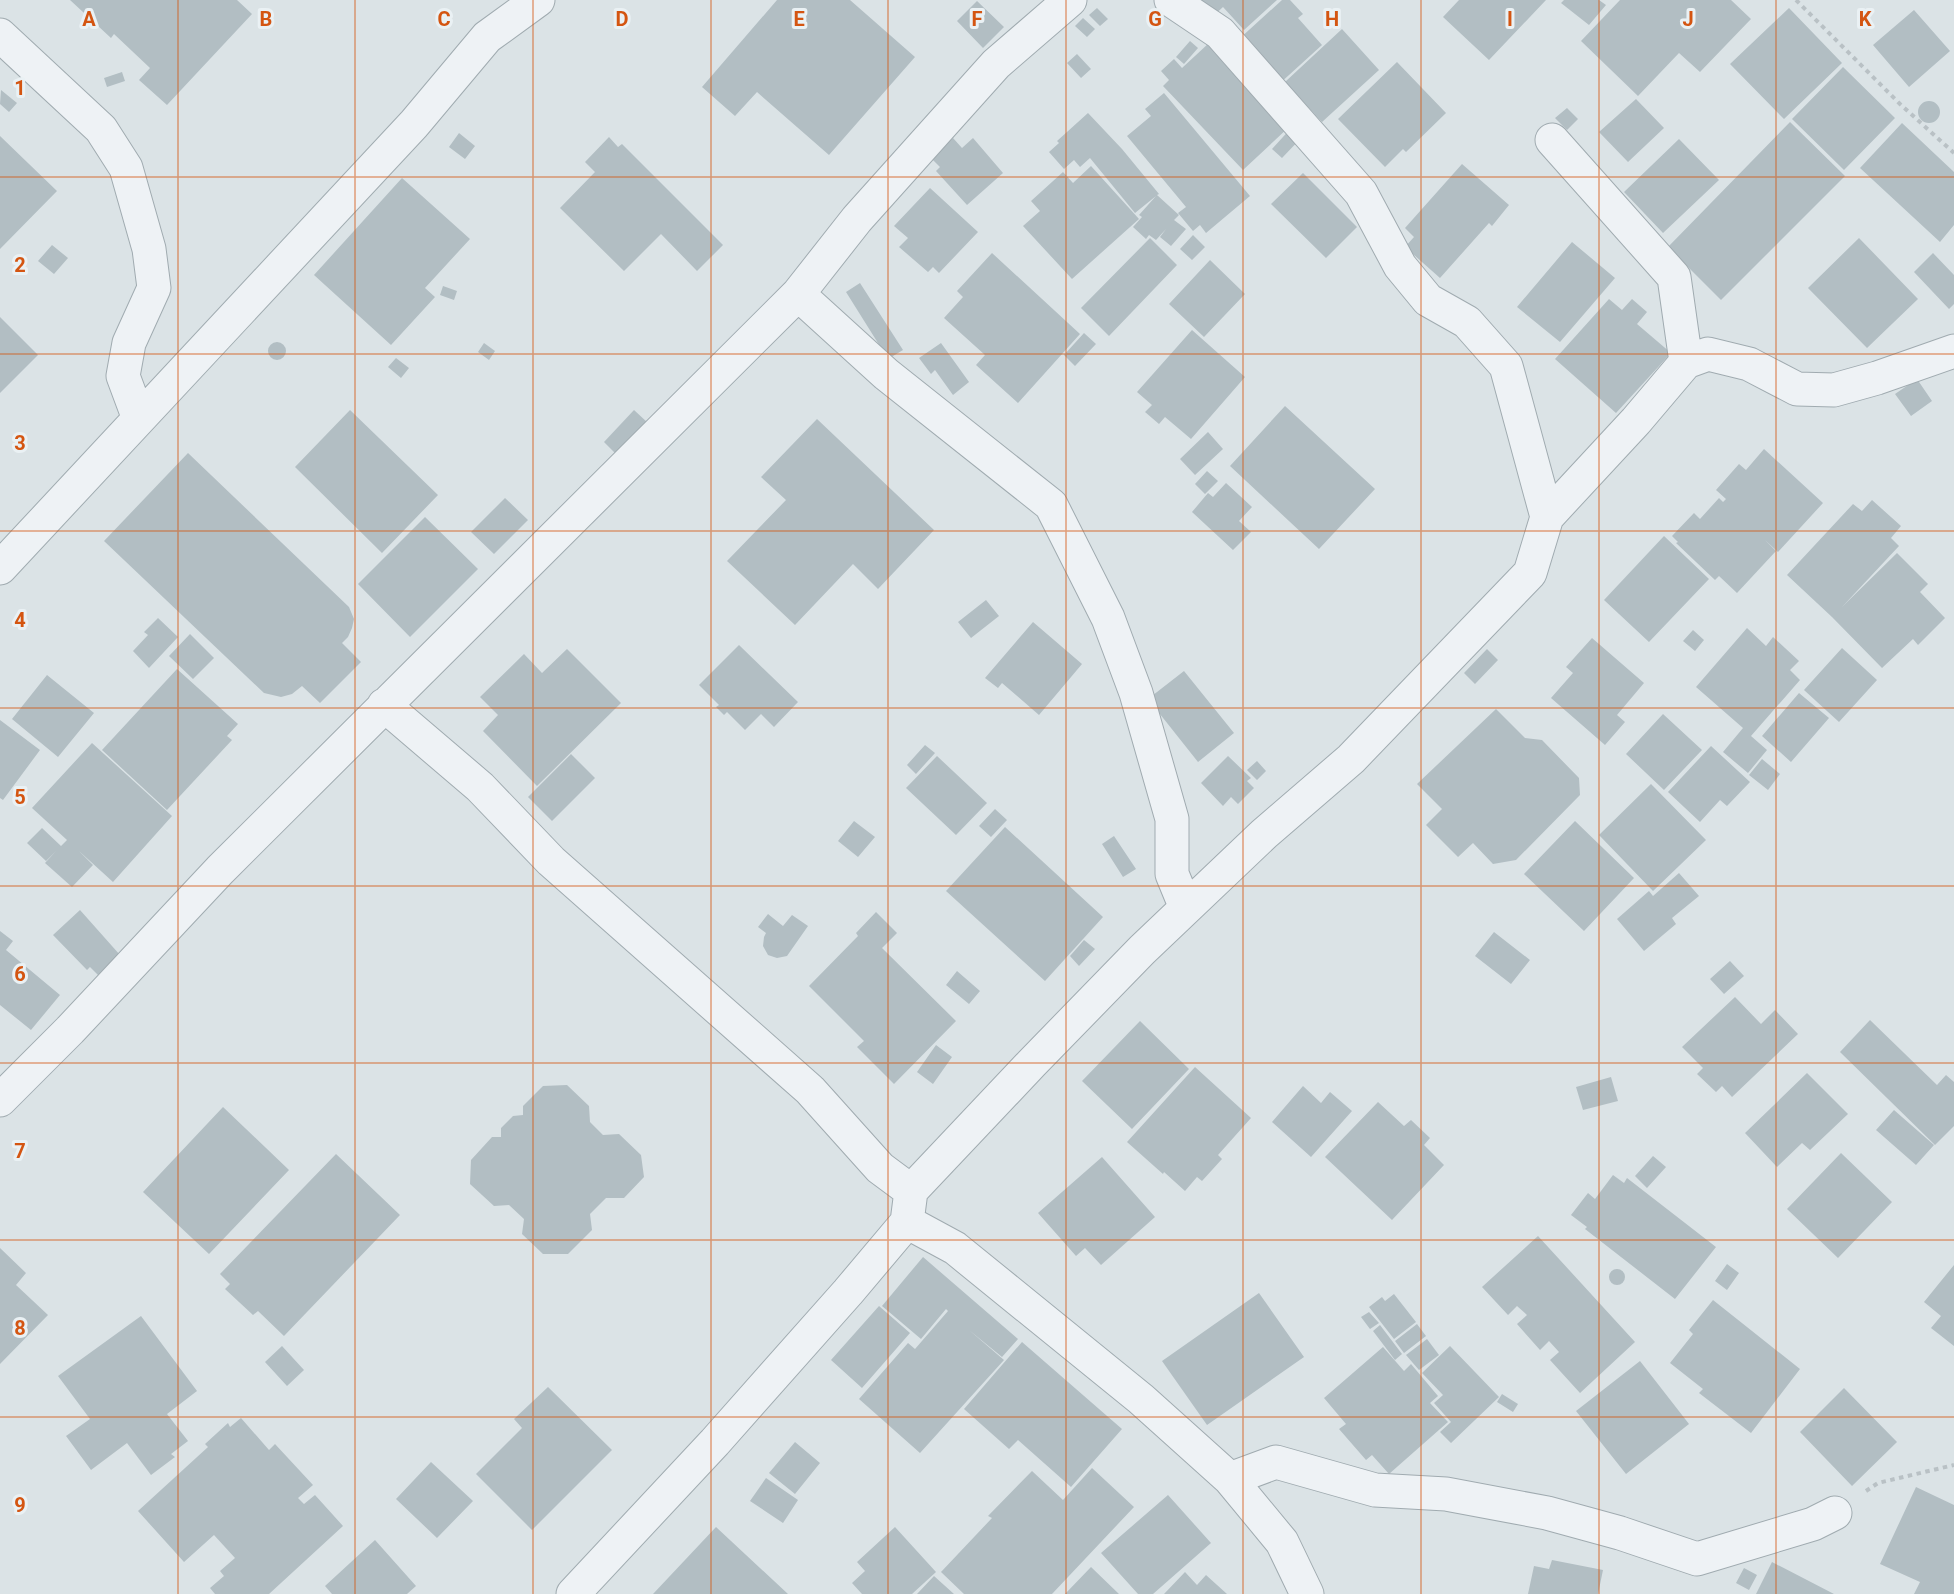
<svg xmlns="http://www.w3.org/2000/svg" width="1954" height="1594" font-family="Roboto,sans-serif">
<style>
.building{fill:#b2bec3}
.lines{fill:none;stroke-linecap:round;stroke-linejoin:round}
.minor-casing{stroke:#a0abb0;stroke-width:35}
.path{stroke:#b9c1c5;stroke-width:4;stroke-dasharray:4.5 4.5;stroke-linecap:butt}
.minor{stroke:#eef2f5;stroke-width:33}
.grid{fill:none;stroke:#d45511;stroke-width:1.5;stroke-opacity:0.55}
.grid-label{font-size:20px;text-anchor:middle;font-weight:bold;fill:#d45511;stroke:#eaf1f4;stroke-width:6;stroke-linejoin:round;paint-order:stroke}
</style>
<rect width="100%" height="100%" fill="#dbe3e6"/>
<path class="building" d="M 70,0 L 237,0 L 252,14 L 167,105 L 139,80 L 150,68 L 114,34 L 111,38 Z
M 777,0 L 850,0 L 915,57 L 829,155 L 757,92 L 735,116 L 702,87 Z
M 1197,0 L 1277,0 L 1244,30 L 1223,7 L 1208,21 Z
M 1282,0 L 1290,0 L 1303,14 L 1298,18 L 1322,45 L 1278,85 L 1238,40 Z
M 1459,0 L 1546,0 L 1489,60 L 1443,17 Z
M 1564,0 L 1599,0 L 1606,5 L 1589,25 L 1561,3 Z
M 1620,0 L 1731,0 L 1751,19 L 1700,72 L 1679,53 L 1638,96 L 1581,41 Z
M 977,1 L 1004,27 L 983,48 L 957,21 Z
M 1097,8 L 1108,19 L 1100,26 L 1089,15 Z
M 1789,8 L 1842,63 L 1784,119 L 1730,64 Z
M 1914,10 L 1950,51 L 1909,87 L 1873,45 Z
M 1083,18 L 1095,29 L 1087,37 L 1075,26 Z
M 1342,29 L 1379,70 L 1322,122 L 1285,82 Z
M 1190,41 L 1198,48 L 1184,64 L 1176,57 Z
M 1209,43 L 1289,127 L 1243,170 L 1163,86 L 1169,80 L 1161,71 L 1174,59 L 1182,68 Z
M 1077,54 L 1091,69 L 1081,78 L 1067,63 Z
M 1397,62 L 1446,113 L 1406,152 L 1403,149 L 1385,167 L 1338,119 Z
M 1843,67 L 1895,118 L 1844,170 L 1792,119 Z
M 122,72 L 125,81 L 107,87 L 104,78 Z
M 1,90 L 17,103 L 9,112 L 0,104 Z
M 1164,93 L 1250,196 L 1206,233 L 1200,225 L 1193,231 L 1178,213 L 1186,207 L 1127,136 L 1151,116 L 1145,109 Z
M 1636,99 L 1664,128 L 1628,162 L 1599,132 Z
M1918 112a11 11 0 1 1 22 0a11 11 0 1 1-22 0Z
M 1567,108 L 1578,119 L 1567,130 L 1555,118 Z
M 1088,113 L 1122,149 L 1159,194 L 1157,195 L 1179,215 L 1174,220 L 1186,229 L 1171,246 L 1160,237 L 1166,229 L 1156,240 L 1149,235 L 1146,239 L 1133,227 L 1142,217 L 1139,215 L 1156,196 L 1135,213 L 1090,158 L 1080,167 L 1074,160 L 1064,169 L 1049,152 L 1059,143 L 1057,141 Z
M 1790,122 L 1845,176 L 1721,300 L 1668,247 Z
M 1902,123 L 1954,172 L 1954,225 L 1940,242 L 1860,168 Z
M 1293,126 L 1303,136 L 1282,158 L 1272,149 Z
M 459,133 L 475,146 L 465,159 L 449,147 Z
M 0,136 L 57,191 L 0,249 Z
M 609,137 L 618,147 L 622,144 L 723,245 L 697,271 L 661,234 L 624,271 L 560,208 L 595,172 L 585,162 Z
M 953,138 L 962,148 L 973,138 L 1003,173 L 967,205 L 936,171 L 940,167 L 931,158 Z
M 1679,139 L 1719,180 L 1663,233 L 1624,192 Z
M 1462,164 L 1509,205 L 1492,226 L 1489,223 L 1440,278 L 1405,247 L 1414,237 L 1405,228 Z
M 1091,166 L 1139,219 L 1072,279 L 1023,226 L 1040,211 L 1031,201 L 1063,172 L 1073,183 Z
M 1303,173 L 1357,227 L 1326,258 L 1271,204 Z
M 402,178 L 470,239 L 425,288 L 435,297 L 391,345 L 314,275 Z
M 930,188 L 978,232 L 939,273 L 933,267 L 928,272 L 899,247 L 908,238 L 894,226 Z
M 1193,235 L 1205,247 L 1192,260 L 1180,249 Z
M 1150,238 L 1177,265 L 1109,336 L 1081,308 Z
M 1859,238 L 1918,299 L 1867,348 L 1808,288 Z
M 1572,242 L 1615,278 L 1560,342 L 1517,307 Z
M 52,245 L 68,258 L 54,274 L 38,261 Z
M 992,253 L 1080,334 L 1018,403 L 976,365 L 985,355 L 944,318 L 963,297 L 957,291 Z
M 1933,253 L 1954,275 L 1954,304 L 1949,309 L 1914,272 Z
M 1210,260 L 1245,294 L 1204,337 L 1169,304 Z
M 860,283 L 903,350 L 888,359 L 846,292 Z
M 443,286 L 457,291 L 454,300 L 440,295 Z
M 1609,299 L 1622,310 L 1632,299 L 1647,312 L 1637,324 L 1671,353 L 1616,413 L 1555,359 Z
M 0,317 L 38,355 L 0,393 Z
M 1192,330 L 1245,377 L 1191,439 L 1165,417 L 1159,424 L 1145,412 L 1152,405 L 1137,392 Z
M 1084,333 L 1096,344 L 1075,366 L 1064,355 Z
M268 351a9 9 0 1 1 18 0a9 9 0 1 1-18 0Z
M 484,343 L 495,351 L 489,360 L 478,352 Z
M 941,343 L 969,382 L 953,395 L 935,370 L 931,374 L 919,358 Z
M 396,358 L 409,368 L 401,378 L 388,367 Z
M 1917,379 L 1932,401 L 1911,416 L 1895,394 Z
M 1285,406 L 1375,489 L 1319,549 L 1230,466 Z
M 350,410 L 438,495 L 382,553 L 295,467 Z
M 634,410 L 648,423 L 617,455 L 604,442 Z
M 817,419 L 934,530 L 878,589 L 853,564 L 795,625 L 727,561 L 786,500 L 761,477 Z
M 1208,432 L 1223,449 L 1195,475 L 1180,459 Z
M 1764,449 L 1823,503 L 1778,552 L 1765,540 L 1776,551 L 1737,593 L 1719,576 L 1715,580 L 1676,543 L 1678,542 L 1672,536 L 1694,513 L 1700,519 L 1719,498 L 1723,502 L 1726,499 L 1716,490 L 1739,464 L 1746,470 Z
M 188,453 L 349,607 L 354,619 L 352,628 L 348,637 L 342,643 L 361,662 L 320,703 L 302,686 L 292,694 L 281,697 L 264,693 L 104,541 Z
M 1207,471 L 1218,481 L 1205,494 L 1195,484 Z
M 1226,483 L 1252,507 L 1239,521 L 1251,532 L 1233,550 L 1192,512 L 1208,493 L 1213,497 Z
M 505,498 L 528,520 L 494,554 L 471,532 Z
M 1872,500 L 1901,526 L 1891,538 L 1899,546 L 1842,607 L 1897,553 L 1928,584 L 1920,592 L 1945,618 L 1918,645 L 1913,639 L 1882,668 L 1832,617 L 1787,575 L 1853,504 L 1862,511 Z
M 425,517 L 478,569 L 410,637 L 358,584 Z
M 1664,536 L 1709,579 L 1649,642 L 1604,600 Z
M 986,600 L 999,616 L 971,638 L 958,622 Z
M 158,618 L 178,637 L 149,668 L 133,651 L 148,635 L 144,632 Z
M 1033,622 L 1082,664 L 1039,715 L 1002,683 L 998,688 L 985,678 Z
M 1747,628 L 1766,646 L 1773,637 L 1799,661 L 1790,670 L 1800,680 L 1751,736 L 1767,750 L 1748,773 L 1723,752 L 1743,728 L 1696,687 Z
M 1693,630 L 1704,640 L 1695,651 L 1683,641 Z
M 190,634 L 214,658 L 193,679 L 169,656 Z
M 1592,638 L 1644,683 L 1617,715 L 1625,722 L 1605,745 L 1551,698 L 1573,673 L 1566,667 Z
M 739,645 L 798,702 L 774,727 L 761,714 L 745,730 L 727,712 L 724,715 L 716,707 L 719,705 L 699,685 Z
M 1842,648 L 1877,680 L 1839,722 L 1804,690 Z
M 567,649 L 621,703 L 537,786 L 483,731 L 498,715 L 480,697 L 524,654 L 542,673 Z
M 1487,649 L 1498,660 L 1475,684 L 1464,673 Z
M 177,669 L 238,724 L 227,736 L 232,740 L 167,810 L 102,750 Z
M 1184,671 L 1234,733 L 1198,762 L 1148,699 Z
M 47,675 L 94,713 L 58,757 L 12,719 Z
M 1799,693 L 1829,718 L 1791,762 L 1762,736 Z
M 1496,709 L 1525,738 L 1542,740 L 1579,778 L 1580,795 L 1516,860 L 1493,864 L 1473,843 L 1458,857 L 1426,825 L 1442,809 L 1417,784 Z
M 1663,714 L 1702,750 L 1664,790 L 1626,754 Z
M 0,720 L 40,750 L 3,800 L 0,798 Z
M 92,743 L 172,816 L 113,882 L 79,851 L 93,865 L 72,887 L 45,863 L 56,851 L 46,861 L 27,843 L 42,828 L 61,846 L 67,840 L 32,808 Z
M 925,745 L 935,753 L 916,774 L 907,765 Z
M 1711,746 L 1750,782 L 1727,806 L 1720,800 L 1700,822 L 1668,792 Z
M 571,754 L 595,778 L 552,821 L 528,797 Z
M 937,756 L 987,803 L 956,835 L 906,788 Z
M 1228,756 L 1251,778 L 1247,781 L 1254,788 L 1238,804 L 1231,797 L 1223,806 L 1201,783 Z
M 1762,759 L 1780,774 L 1768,790 L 1749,775 Z
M 1257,761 L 1266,771 L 1257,780 L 1247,770 Z
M 1651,784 L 1706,840 L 1653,891 L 1599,835 Z
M 995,809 L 1007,820 L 991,837 L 979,826 Z
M 854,821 L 875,837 L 858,857 L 838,841 Z
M 1575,821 L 1634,878 L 1584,931 L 1524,874 Z
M 1005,827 L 1103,917 L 1045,981 L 946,891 Z
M 1114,836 L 1136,869 L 1123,877 L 1102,844 Z
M 1679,873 L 1699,896 L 1672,918 L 1676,924 L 1644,951 L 1617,919 L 1649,891 L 1653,896 Z
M 80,910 L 120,955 L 98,975 L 90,967 L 87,970 L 53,935 Z
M 876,912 L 897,933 L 882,948 L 956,1021 L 894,1084 L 857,1047 L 864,1041 L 809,986 L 858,936 L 856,933 Z
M 768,914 L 783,926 L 792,915 L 808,926 L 787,956 L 777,958 L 768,955 L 763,946 L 764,937 L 766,933 L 758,927 Z
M 0,931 L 13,941 L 6,950 L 60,995 L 31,1030 L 0,1005 Z
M 1494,932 L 1530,960 L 1511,984 L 1475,956 Z
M 1084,940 L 1095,949 L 1079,966 L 1070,956 Z
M 1730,961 L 1744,976 L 1724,994 L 1710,979 Z
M 957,971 L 980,991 L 969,1004 L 946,985 Z
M 1735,997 L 1761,1024 L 1775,1010 L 1798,1034 L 1732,1097 L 1722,1086 L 1716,1092 L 1697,1074 L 1703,1068 L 1682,1047 Z
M 1870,1020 L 1937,1085 L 1946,1075 L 1954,1082 L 1954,1126 L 1935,1145 L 1840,1052 Z
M 1140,1021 L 1189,1069 L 1132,1129 L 1082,1081 Z
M 936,1045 L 952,1057 L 933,1084 L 917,1072 Z
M 1195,1067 L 1251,1118 L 1218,1155 L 1222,1159 L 1202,1181 L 1197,1177 L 1185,1191 L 1164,1172 L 1163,1174 L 1127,1142 Z
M 1807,1073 L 1848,1114 L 1810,1150 L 1802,1143 L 1777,1167 L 1745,1133 Z
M 1611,1077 L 1618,1101 L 1583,1110 L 1576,1087 Z
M 567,1085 L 589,1106 L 590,1122 L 603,1135 L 619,1134 L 641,1155 L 644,1177 L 624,1198 L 606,1198 L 590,1214 L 592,1230 L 568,1254 L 543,1254 L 522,1234 L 524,1219 L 509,1205 L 494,1206 L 470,1184 L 471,1160 L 492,1137 L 501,1137 L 501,1128 L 513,1116 L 523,1115 L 523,1106 L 543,1086 Z
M 1303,1086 L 1321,1103 L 1330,1092 L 1352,1111 L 1311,1157 L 1272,1122 Z
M 1378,1102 L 1404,1126 L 1411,1120 L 1430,1138 L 1424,1145 L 1444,1165 L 1392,1220 L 1325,1157 Z
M 223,1107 L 289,1170 L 209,1254 L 143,1192 Z
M 1894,1110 L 1934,1145 L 1916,1165 L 1876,1130 Z
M 1841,1153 L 1892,1202 L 1838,1258 L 1787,1209 Z
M 336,1154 L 400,1215 L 284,1336 L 258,1311 L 253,1315 L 225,1289 L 230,1284 L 220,1274 Z
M 1653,1156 L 1666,1167 L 1647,1188 L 1635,1176 Z
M 1102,1157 L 1155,1217 L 1101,1265 L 1085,1248 L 1076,1256 L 1038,1213 Z
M 1613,1175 L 1624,1183 L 1627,1178 L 1716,1247 L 1675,1299 L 1585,1229 L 1587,1227 L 1571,1215 L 1588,1193 L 1595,1199 Z
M 1538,1236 L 1635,1342 L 1580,1393 L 1550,1360 L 1559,1352 L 1549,1341 L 1540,1350 L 1517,1324 L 1527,1315 L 1517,1306 L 1508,1315 L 1482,1287 Z
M 0,1248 L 26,1273 L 16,1285 L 48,1315 L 0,1364 Z
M 923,1257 L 1018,1339 L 1002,1357 L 969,1330 L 1004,1360 L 920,1453 L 859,1399 L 908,1343 L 915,1349 L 948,1311 L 946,1309 L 921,1339 L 882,1306 Z
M 1727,1264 L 1739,1273 L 1727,1290 L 1715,1281 Z
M 1954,1265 L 1954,1346 L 1931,1328 L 1941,1316 L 1924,1302 Z
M1609 1277a8 8 0 1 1 16 0a8 8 0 1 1-16 0Z
M 1259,1293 L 1304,1357 L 1207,1425 L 1162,1361 Z
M 1394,1294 L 1416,1322 L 1394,1339 L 1369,1307 L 1382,1297 L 1385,1301 Z
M 1713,1300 L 1800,1369 L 1751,1433 L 1699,1393 L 1703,1389 L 1670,1363 L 1693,1334 L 1689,1330 Z
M 879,1306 L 910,1333 L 862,1388 L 831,1360 Z
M 1369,1312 L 1379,1323 L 1370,1329 L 1361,1317 Z
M 141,1316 L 197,1391 L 167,1414 L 188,1441 L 171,1454 L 175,1457 L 151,1475 L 127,1443 L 91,1470 L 66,1436 L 90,1419 L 58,1376 Z
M 1417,1324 L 1426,1336 L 1404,1353 L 1395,1341 Z
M 1380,1325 L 1402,1354 L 1395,1360 L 1373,1331 Z
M 1427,1339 L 1439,1355 L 1419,1370 L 1406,1355 Z
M 1022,1342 L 1122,1429 L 1071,1487 L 1018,1440 L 1009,1449 L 964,1409 Z
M 282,1346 L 304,1370 L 287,1386 L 265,1362 Z
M 1450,1346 L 1499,1397 L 1451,1443 L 1440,1432 L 1451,1422 L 1434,1403 L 1443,1395 L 1422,1373 Z
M 1383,1347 L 1404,1371 L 1411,1364 L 1438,1396 L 1430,1403 L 1448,1422 L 1389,1474 L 1372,1455 L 1366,1460 L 1339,1429 L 1346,1424 L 1324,1398 Z
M 1640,1361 L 1689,1424 L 1626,1474 L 1576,1411 Z
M 548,1387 L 612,1450 L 532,1530 L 476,1474 L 522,1428 L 514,1419 Z
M 1844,1388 L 1897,1442 L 1852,1486 L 1800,1432 Z
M 1502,1394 L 1518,1404 L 1513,1412 L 1497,1402 Z
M 241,1418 L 269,1450 L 275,1444 L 313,1485 L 298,1498 L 304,1504 L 315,1495 L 343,1526 L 269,1594 L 215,1594 L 210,1588 L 224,1576 L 220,1571 L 235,1558 L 214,1535 L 184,1562 L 138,1511 L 208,1447 L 205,1444 L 228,1423 L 230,1427 Z
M 795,1442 L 820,1463 L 795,1494 L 769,1473 Z
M 431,1462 L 473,1501 L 437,1538 L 396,1499 Z
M 1092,1468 L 1134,1507 L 1052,1594 L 964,1594 L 941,1572 L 992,1518 L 988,1516 L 1032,1471 L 1063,1500 Z
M 766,1478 L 798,1500 L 783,1523 L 750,1501 Z
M 1916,1487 L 1954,1505 L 1954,1594 L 1914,1594 L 1920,1582 L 1880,1564 Z
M 1168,1495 L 1211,1543 L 1153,1594 L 1138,1594 L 1101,1553 Z
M 716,1527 L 788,1594 L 653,1594 Z
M 895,1527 L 936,1572 L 912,1594 L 862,1594 L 852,1583 L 865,1571 L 857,1562 Z
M 375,1540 L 416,1586 L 407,1594 L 332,1594 L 325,1586 Z
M 1552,1560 L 1603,1570 L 1598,1594 L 1528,1594 L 1534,1566 L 1549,1569 Z
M 1772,1562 L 1834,1594 L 1756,1594 Z
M 1091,1567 L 1119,1594 L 1065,1594 Z
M 1744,1568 L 1757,1575 L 1749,1590 L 1736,1583 Z
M 1185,1572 L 1197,1585 L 1206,1575 L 1227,1594 L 1164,1594 Z
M 934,1576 L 954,1594 L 917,1594 Z"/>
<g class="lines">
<g class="minor-casing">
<path id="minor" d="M 0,35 L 101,129 L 126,168 L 149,249 L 154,288 L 129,343 L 123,376 L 139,419
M 1552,140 L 1674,277 L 1686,362
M 798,294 L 886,374 L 1051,505 L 1108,618 L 1136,693 L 1172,819 L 1172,874 L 1186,908
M 1547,517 L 1636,421 L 1686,362 L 1708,354 L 1749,364 L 1797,389 L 1834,390 L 1877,378 L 1954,351
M 0,568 L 414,124 L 487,37 L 538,0
M 384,705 L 480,787 L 551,861 L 810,1090 L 880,1168 L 911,1191
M 0,1100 L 70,1030 L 220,870 L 798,294 L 857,219 L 996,64 L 1070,0
M 907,1222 L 955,1248 L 1141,1399 L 1230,1479 L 1282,1542 L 1307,1594
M 1230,1479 L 1276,1462 L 1375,1490 L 1446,1494 L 1547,1513 L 1620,1533 L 1697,1559 L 1813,1524 L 1835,1513
M 573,1594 L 715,1442 L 848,1292 L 907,1222 L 911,1191 L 1032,1063 L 1142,950 L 1264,834 L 1351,759 L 1530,573 L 1547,517 L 1506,366 L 1467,322 L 1428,300 L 1400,266 L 1361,193 L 1220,33 L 1171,0"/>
</g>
<path class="path" d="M 1796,0 L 1900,104 L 1954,153
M 1866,1491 L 1878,1483 L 1954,1465"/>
<use href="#minor" class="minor"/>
</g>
<path class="grid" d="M 178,0 L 178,1594M 355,0 L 355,1594M 533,0 L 533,1594M 711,0 L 711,1594M 888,0 L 888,1594M 1066,0 L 1066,1594M 1243,0 L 1243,1594M 1421,0 L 1421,1594M 1599,0 L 1599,1594M 1776,0 L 1776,1594M 0,177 L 1954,177M 0,354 L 1954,354M 0,531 L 1954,531M 0,708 L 1954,708M 0,886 L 1954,886M 0,1063 L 1954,1063M 0,1240 L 1954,1240M 0,1417 L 1954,1417"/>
<g class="grid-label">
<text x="89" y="26">A</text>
<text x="266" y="26">B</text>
<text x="444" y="26">C</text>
<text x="622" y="26">D</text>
<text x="799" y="26">E</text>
<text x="977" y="26">F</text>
<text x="1155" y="26">G</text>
<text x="1332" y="26">H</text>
<text x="1510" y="26">I</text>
<text x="1688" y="26">J</text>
<text x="1865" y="26">K</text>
<text x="20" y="95">1</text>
<text x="20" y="272">2</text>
<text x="20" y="450">3</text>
<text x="20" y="627">4</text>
<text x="20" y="804">5</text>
<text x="20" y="981">6</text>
<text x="20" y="1158">7</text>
<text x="20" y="1335">8</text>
<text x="20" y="1512">9</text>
</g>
</svg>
